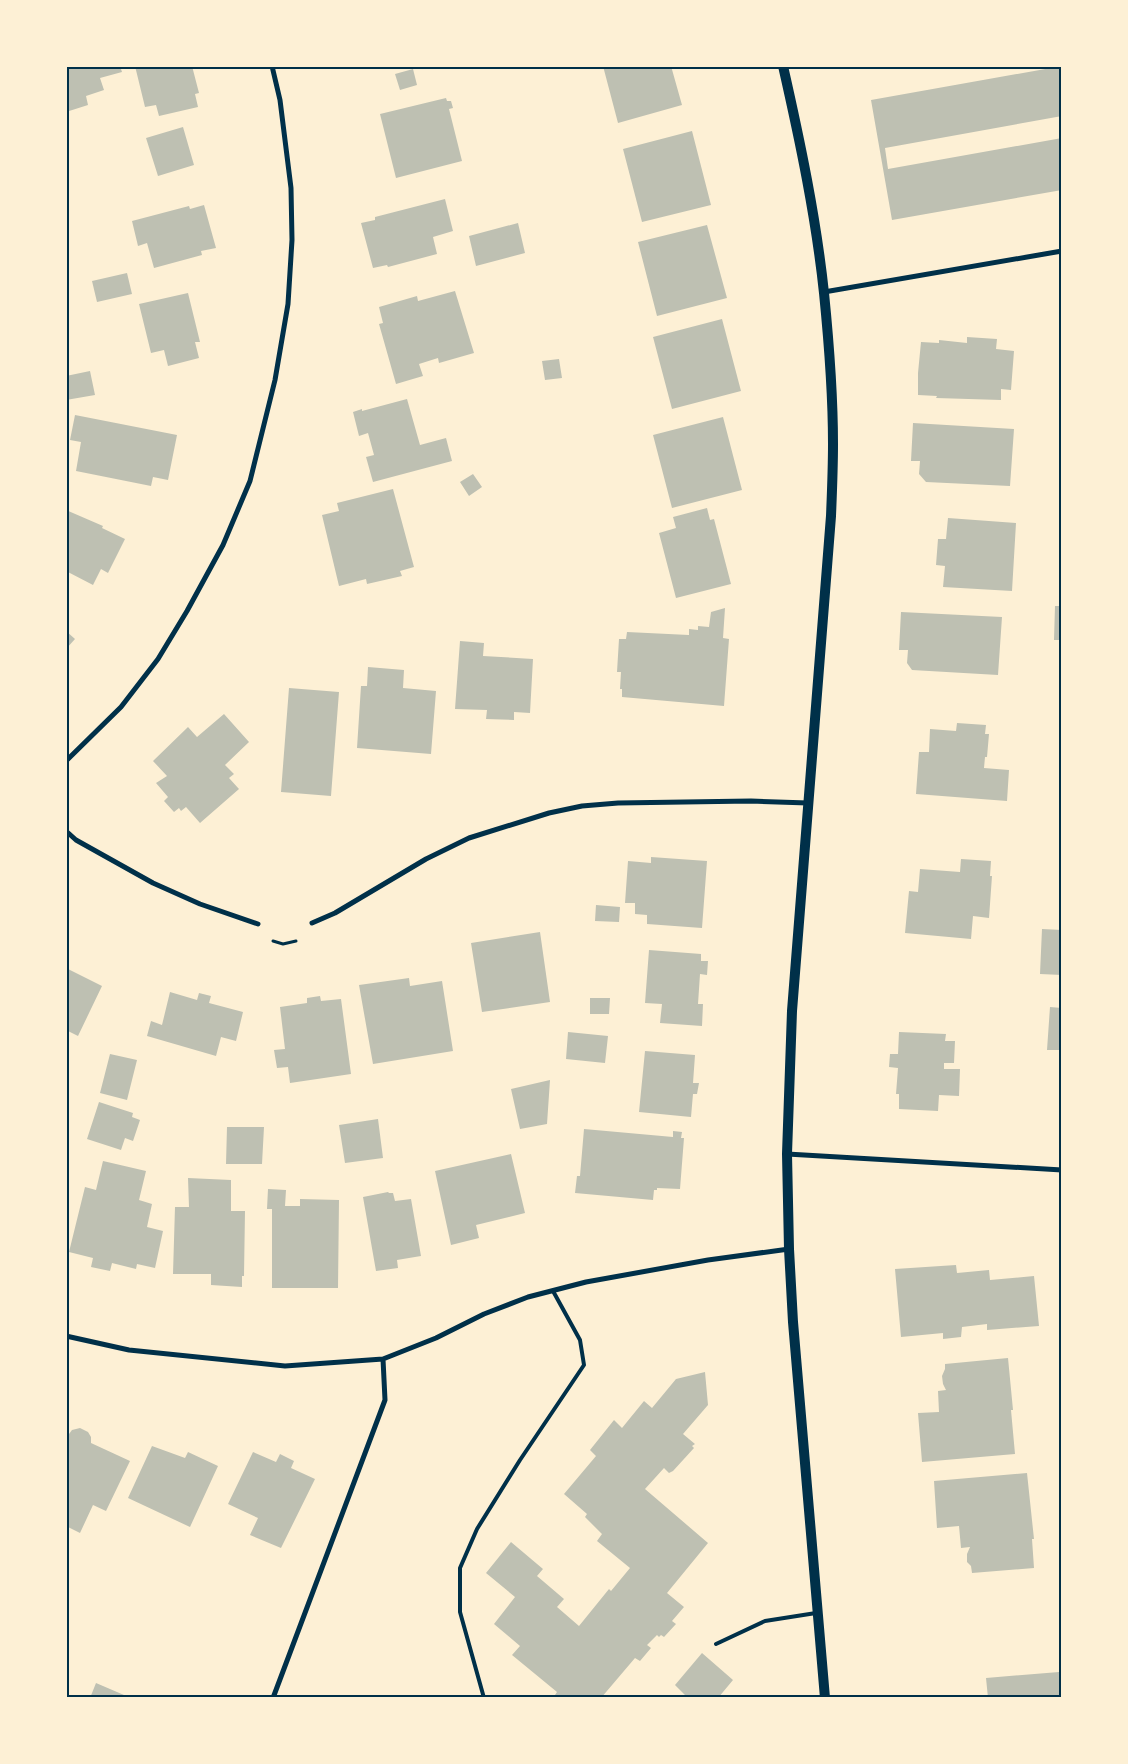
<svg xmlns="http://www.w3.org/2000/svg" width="1128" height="1764" font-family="'Archivo Narrow',sans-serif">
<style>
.building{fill:#bec0b2}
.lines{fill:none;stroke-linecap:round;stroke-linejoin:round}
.path{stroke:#003049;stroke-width:3}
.service{stroke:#003049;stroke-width:4}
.minor{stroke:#003049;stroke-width:5}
.secondary{stroke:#003049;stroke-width:10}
.neatline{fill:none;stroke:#003049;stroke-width:2}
</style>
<rect width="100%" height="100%" fill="#fdf0d5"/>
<path class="building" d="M 66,66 L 120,66 L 122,72 L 100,78 L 104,90 L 86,96 L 88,105 L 66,112 Z
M 135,66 L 192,66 L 199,93 L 195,94 L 198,107 L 159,116 L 156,105 L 145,107 Z
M 603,66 L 671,66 L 682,105 L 618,123 Z
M 1062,66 L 1062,116 L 885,148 L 888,169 L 1062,138 L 1062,190 L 892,220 L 871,100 Z
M 413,69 L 417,85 L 400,90 L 395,74 Z
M 446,98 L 447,101 L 451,101 L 453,108 L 449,109 L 462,161 L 396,178 L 380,114 Z
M 183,127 L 194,165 L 158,176 L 146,138 Z
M 692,131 L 711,205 L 642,222 L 623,149 Z
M 445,199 L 453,231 L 433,237 L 437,254 L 388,267 L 387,265 L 373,268 L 361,223 L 375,220 L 375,217 Z
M 204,205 L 216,248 L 201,251 L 202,255 L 154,268 L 147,243 L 138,246 L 132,221 L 189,206 L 190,209 Z
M 518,223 L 525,253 L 476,266 L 469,236 Z
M 707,225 L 727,298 L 657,316 L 638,242 Z
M 127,273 L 132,294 L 97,302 L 92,281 Z
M 455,291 L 474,353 L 439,363 L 438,358 L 419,364 L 423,376 L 396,384 L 379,324 L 383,323 L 379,307 L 417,296 L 418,301 Z
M 188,293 L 200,342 L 195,342 L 199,358 L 168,366 L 164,350 L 151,353 L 139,304 Z
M 722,319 L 741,391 L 672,409 L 653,337 Z
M 967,337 L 997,339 L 996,349 L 1014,351 L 1011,390 L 1001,389 L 1001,400 L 936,398 L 937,396 L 918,395 L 918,373 L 921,342 L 939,343 L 939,340 L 967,343 Z
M 559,359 L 562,378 L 545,380 L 542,361 Z
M 90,371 L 95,395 L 66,400 L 66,376 Z
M 407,399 L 420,445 L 446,438 L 452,461 L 373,482 L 366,457 L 374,455 L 368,433 L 359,436 L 353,412 L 362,409 L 362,411 Z
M 75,415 L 177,435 L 168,480 L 153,477 L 151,486 L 76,471 L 81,442 L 70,440 Z
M 723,417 L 742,490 L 672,508 L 653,435 Z
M 913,423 L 1014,429 L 1010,486 L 926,482 L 919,474 L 920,461 L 911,461 Z
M 473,474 L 482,487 L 469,496 L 460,482 Z
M 393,489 L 414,567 L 400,571 L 402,576 L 367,584 L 366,579 L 339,586 L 322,515 L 339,511 L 337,503 Z
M 707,508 L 710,520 L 714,519 L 731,584 L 676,598 L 659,533 L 676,528 L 673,517 Z
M 66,510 L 103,526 L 102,528 L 125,539 L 108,573 L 101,569 L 93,585 L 66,571 Z
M 948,518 L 1016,523 L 1012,591 L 943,587 L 945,566 L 936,565 L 938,539 L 946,539 Z
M 1055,606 L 1062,606 L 1062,640 L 1054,640 Z
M 725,608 L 723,638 L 729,639 L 724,706 L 622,697 L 622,689 L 620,689 L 621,672 L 617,672 L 619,639 L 626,639 L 627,632 L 689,635 L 689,629 L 698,630 L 698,626 L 709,627 L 711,612 Z
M 901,612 L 1002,617 L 998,675 L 912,670 L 907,663 L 908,650 L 899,650 Z
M 66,631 L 75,639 L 66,649 Z
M 460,641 L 484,643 L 483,656 L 533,659 L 530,713 L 514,712 L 514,720 L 486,719 L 487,710 L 455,709 Z
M 368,667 L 404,670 L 403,688 L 436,691 L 431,754 L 357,748 L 361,686 L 367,686 Z
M 289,688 L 339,692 L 331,796 L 281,792 Z
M 224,714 L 249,742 L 225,765 L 234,774 L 229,778 L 239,789 L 200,823 L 186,807 L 181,811 L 179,808 L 174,812 L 164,801 L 168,797 L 156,783 L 167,776 L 153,761 L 188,727 L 197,737 Z
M 957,723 L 986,725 L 985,734 L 989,734 L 987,757 L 985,757 L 984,768 L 1009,770 L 1007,801 L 916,794 L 919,752 L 929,752 L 930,729 L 956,731 Z
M 651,857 L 707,861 L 702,928 L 647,924 L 647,915 L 635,914 L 635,903 L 625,903 L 628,861 L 651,863 Z
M 961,859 L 991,861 L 990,876 L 992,876 L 989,918 L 973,916 L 971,939 L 905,933 L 909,891 L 918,892 L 920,869 L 960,872 Z
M 596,905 L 620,907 L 619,922 L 595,921 Z
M 1042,929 L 1062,930 L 1062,975 L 1040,974 Z
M 540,932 L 550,1002 L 482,1012 L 471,943 Z
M 649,950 L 701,954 L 701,961 L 708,961 L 707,975 L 700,974 L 698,1004 L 703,1004 L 702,1026 L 660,1023 L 662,1004 L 645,1003 Z
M 66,968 L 102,986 L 78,1036 L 66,1030 Z
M 409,978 L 410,986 L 442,981 L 453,1051 L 373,1064 L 359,985 Z
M 170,992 L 197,1000 L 199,993 L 211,996 L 209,1003 L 243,1012 L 236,1041 L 221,1037 L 216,1056 L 147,1036 L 151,1021 L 162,1025 Z
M 320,996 L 321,1001 L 341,999 L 351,1074 L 290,1083 L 288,1067 L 277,1068 L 274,1050 L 285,1049 L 280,1007 L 307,1003 L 307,998 Z
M 590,998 L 610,998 L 609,1014 L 590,1014 Z
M 1050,1007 L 1062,1008 L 1062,1050 L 1047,1050 Z
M 568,1032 L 608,1036 L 605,1063 L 566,1059 Z
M 899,1032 L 946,1034 L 945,1041 L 955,1041 L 954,1063 L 944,1063 L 944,1069 L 960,1069 L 959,1096 L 939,1095 L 938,1111 L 899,1109 L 899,1094 L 896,1094 L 898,1068 L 889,1067 L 890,1054 L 898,1054 Z
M 645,1051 L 695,1055 L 693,1083 L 699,1083 L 697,1094 L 693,1094 L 691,1117 L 639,1112 Z
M 110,1054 L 137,1060 L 127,1100 L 100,1093 Z
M 550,1080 L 547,1124 L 520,1129 L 511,1089 Z
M 99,1102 L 133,1113 L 132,1117 L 140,1120 L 133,1141 L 125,1138 L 121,1150 L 87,1139 Z
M 378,1119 L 383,1158 L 345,1163 L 339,1125 Z
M 227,1127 L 264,1127 L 262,1164 L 226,1164 Z
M 584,1129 L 673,1137 L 673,1131 L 682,1132 L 681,1138 L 684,1138 L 680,1189 L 657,1188 L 657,1190 L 654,1190 L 653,1200 L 575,1193 L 577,1176 L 580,1176 Z
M 511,1154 L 525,1213 L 476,1225 L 479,1238 L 451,1245 L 435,1171 Z
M 103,1161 L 146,1171 L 139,1200 L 152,1204 L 147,1227 L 163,1231 L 155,1268 L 137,1264 L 136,1269 L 112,1263 L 110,1271 L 91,1267 L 93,1258 L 69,1252 L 85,1187 L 96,1190 Z
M 188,1178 L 231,1180 L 231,1211 L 245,1211 L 244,1276 L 242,1276 L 242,1287 L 211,1285 L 211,1274 L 173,1274 L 175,1207 L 189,1207 Z
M 268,1189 L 286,1190 L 285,1206 L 300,1206 L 300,1199 L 339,1200 L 338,1288 L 272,1288 L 272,1209 L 267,1209 Z
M 388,1192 L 389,1193 L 393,1193 L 395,1201 L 411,1199 L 421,1256 L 397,1260 L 398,1268 L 376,1271 L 363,1197 Z
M 956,1265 L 957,1273 L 989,1270 L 990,1280 L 1034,1276 L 1039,1326 L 987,1330 L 987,1324 L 962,1327 L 961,1337 L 943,1339 L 943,1333 L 901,1337 L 895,1269 Z
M 1008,1358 L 1013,1410 L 1011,1410 L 1015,1454 L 922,1462 L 918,1413 L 939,1412 L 938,1391 L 946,1390 L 943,1384 L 942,1376 L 945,1369 L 945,1364 Z
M 705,1372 L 708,1405 L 683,1434 L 695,1444 L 692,1446 L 694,1448 L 673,1471 L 669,1473 L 664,1468 L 645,1489 L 708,1543 L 667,1593 L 684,1607 L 672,1621 L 676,1624 L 664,1637 L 661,1635 L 659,1637 L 657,1635 L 647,1645 L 651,1648 L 640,1661 L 635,1658 L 601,1698 L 553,1698 L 557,1692 L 512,1655 L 520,1646 L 494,1624 L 515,1597 L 486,1573 L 511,1542 L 543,1569 L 537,1576 L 564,1599 L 557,1607 L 579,1626 L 609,1589 L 611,1591 L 630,1568 L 597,1541 L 602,1534 L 585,1517 L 587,1514 L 564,1494 L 596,1456 L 590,1450 L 614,1420 L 622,1428 L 644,1401 L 652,1408 L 676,1379 Z
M 80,1428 L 88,1432 L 91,1437 L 91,1443 L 130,1461 L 106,1511 L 93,1505 L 80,1533 L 66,1526 L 66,1434 L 67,1433 L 69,1434 L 72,1430 Z
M 152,1446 L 185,1458 L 188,1452 L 218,1466 L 190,1527 L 128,1498 Z
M 253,1452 L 276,1462 L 280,1454 L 294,1461 L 291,1468 L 315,1479 L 281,1548 L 250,1535 L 258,1518 L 228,1504 Z
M 1027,1473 L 1034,1539 L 1032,1539 L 1034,1568 L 972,1573 L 971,1566 L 967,1562 L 967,1554 L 970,1547 L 961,1548 L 959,1526 L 937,1528 L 934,1481 Z
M 702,1653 L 733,1680 L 718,1698 L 683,1698 L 685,1695 L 675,1685 Z
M 1059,1672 L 1061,1698 L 988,1698 L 986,1678 Z
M 96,1683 L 131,1698 L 90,1698 Z"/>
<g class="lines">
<path class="path" d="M 273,941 L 283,944 L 296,941"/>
<path class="service" d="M 716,1644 L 765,1621 L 816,1613
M 484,1698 L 460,1612 L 460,1568 L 477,1529 L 520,1460 L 584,1365 L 580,1340 L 553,1291"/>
<path class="minor" d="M 824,292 L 1062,251
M 66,761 L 121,707 L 158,659 L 187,611 L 223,545 L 250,481 L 275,380 L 288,304 L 292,240 L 291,188 L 280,100 L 272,66
M 66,831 L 76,840 L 153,883 L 200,904 L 258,924
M 312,923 L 335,913 L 426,859 L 469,838 L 549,813 L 582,806 L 618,803 L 751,801 L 808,803
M 787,1154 L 1062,1170
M 66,1336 L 129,1350 L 285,1366 L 383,1359 L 436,1338 L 484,1314 L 528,1297 L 586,1282 L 708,1260 L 789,1249
M 273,1698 L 385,1400 L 383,1359"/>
<path class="secondary" d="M 783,66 C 800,141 816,217 824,293 C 829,343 833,394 833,444 C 833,468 832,492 831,516 L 792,1011 L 787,1154 L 789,1249 L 793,1322 L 825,1698"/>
</g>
<rect width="1128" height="1764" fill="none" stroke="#fdf0d5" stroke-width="135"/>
<rect x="68" y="68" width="992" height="1628" class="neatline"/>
</svg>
